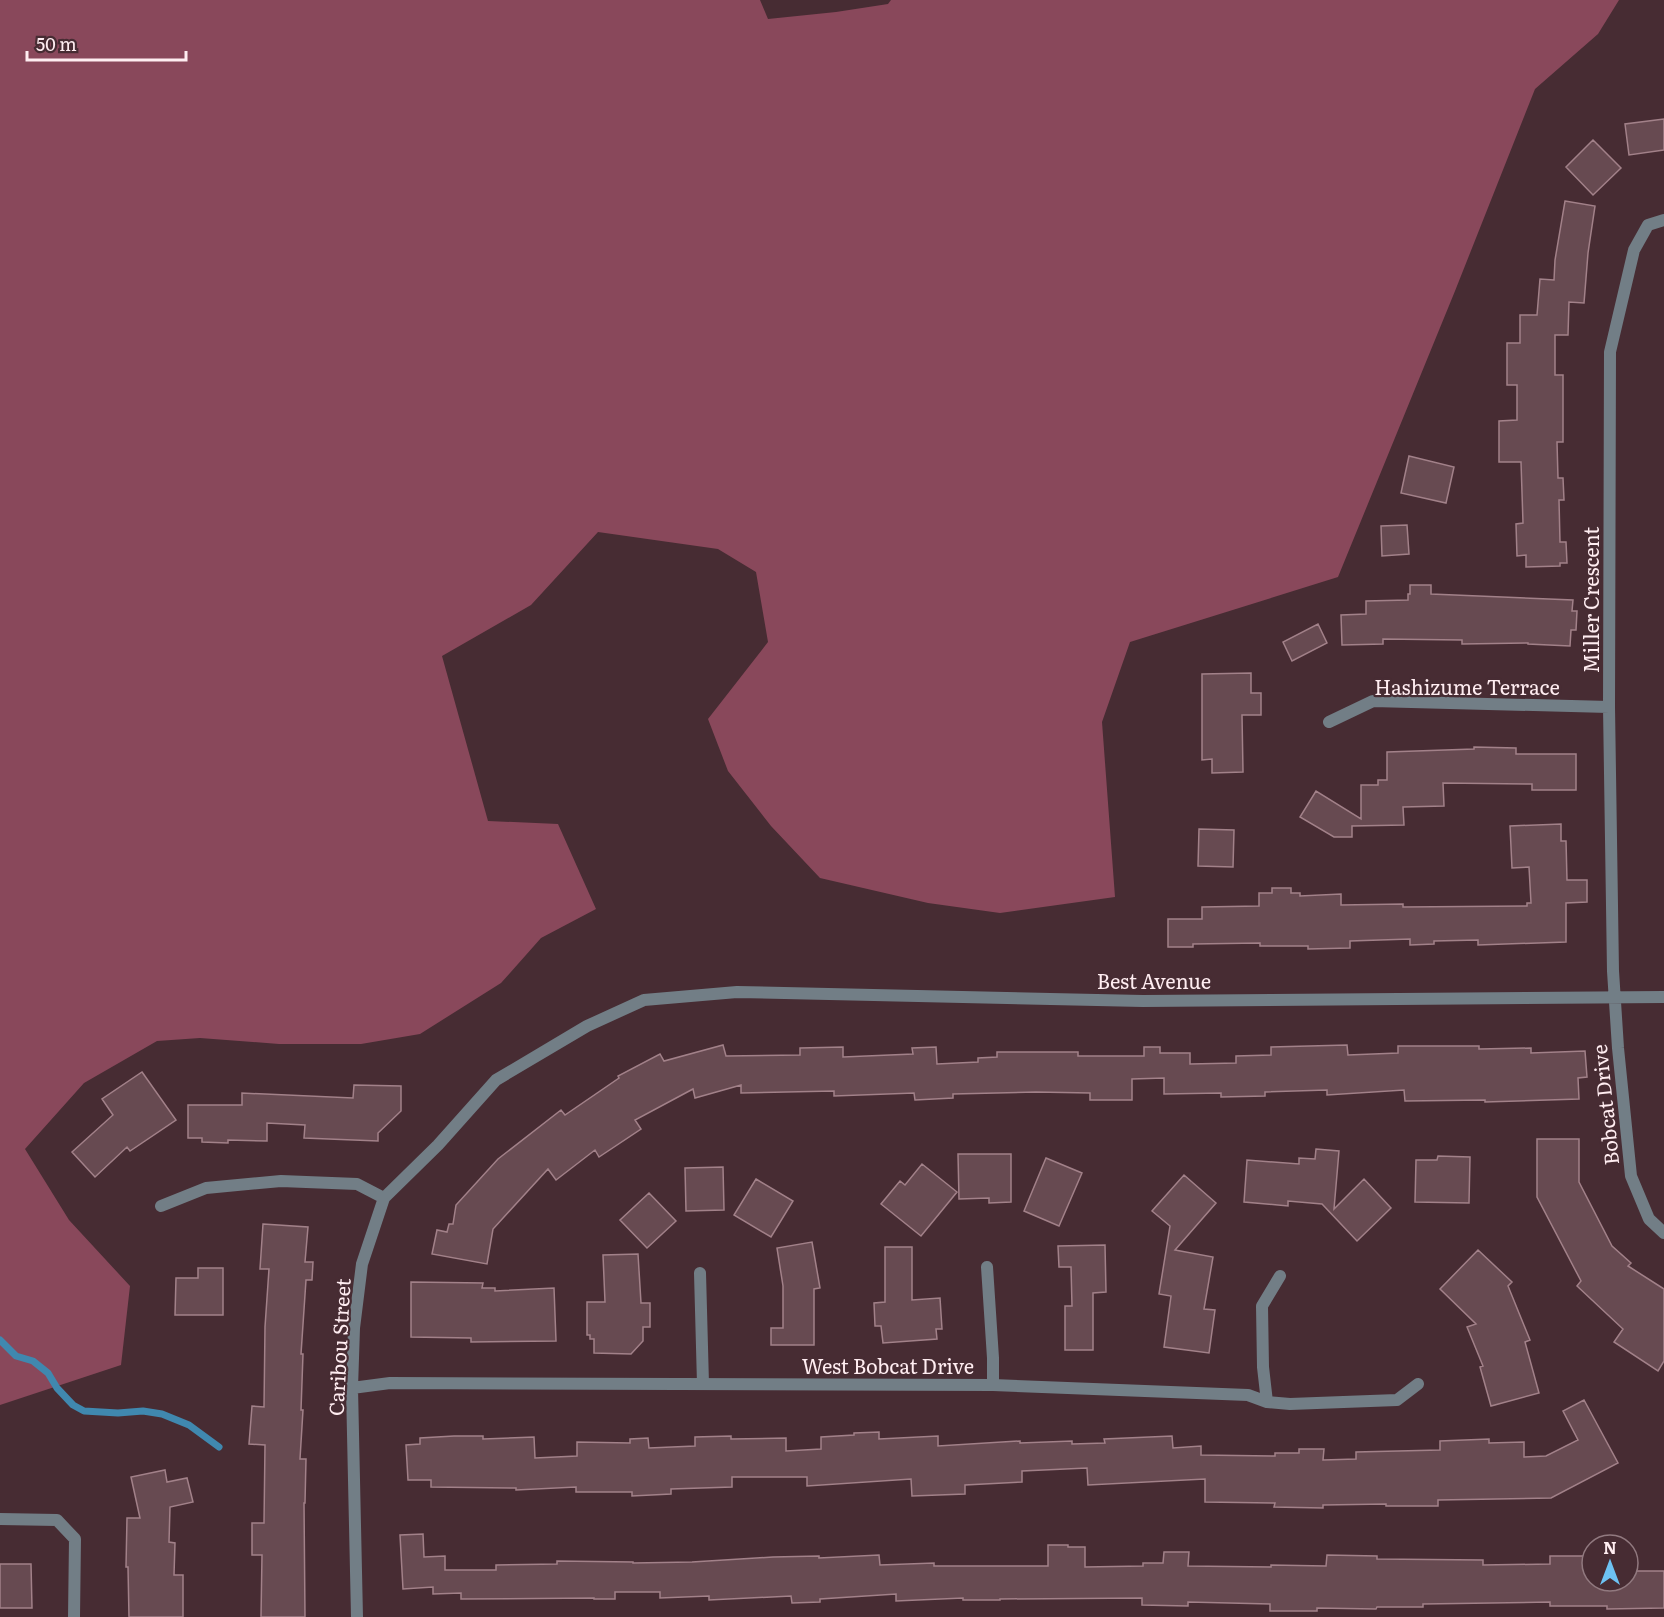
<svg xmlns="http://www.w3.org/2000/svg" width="1664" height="1617" font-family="Literata,serif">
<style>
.green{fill:#89485b}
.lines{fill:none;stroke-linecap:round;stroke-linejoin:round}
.stream{stroke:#4088af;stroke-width:7}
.building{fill:#674a51;stroke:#a28189;stroke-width:1.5}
.street{stroke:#727e86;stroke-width:12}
.labels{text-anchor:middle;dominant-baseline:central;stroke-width:4.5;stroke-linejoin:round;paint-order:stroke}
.street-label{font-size:20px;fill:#ffedf1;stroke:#472c33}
</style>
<rect width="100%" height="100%" fill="#472c33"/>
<path class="green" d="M 0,0 L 760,0 L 768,19 L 836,12 L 888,4 L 891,0 L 1619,0 L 1598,34 L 1535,89 L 1455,291 L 1338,577 L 1130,642 L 1102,722 L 1115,897 L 1000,913 L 928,903 L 820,878 L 771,826 L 728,771 L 708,719 L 768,642 L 756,572 L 718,549 L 598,532 L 531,605 L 442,656 L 488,821 L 558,824 L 596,909 L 541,938 L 501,983 L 420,1034 L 361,1044 L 279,1044 L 200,1038 L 157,1041 L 84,1083 L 25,1149 L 69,1220 L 130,1286 L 121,1365 L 0,1405 Z"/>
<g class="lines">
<path class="stream" d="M 0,1340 L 16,1356 L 33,1361 L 48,1373 L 57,1388 L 73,1405 L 84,1411 L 118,1413 L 143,1411 L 162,1414 L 189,1425 L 219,1447"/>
</g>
<path class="building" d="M 1664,119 L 1664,150 L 1629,155 L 1625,124 Z
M 1593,140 L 1621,168 L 1593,195 L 1566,167 Z
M 1565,201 L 1595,206 L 1588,253 L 1584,303 L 1569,302 L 1568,335 L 1555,335 L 1555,375 L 1563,375 L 1563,442 L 1557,442 L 1558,478 L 1563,478 L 1564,500 L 1559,500 L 1560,542 L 1566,542 L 1567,563 L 1560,563 L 1560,566 L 1526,567 L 1526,555 L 1517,556 L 1516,524 L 1523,523 L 1521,462 L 1499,462 L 1499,421 L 1517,420 L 1517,385 L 1507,385 L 1507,343 L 1520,343 L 1520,315 L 1537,315 L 1540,279 L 1554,280 L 1555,260 Z
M 1409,456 L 1454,467 L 1446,503 L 1401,493 Z
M 1407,525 L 1409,554 L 1382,556 L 1381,526 Z
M 1410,585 L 1431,585 L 1431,594 L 1573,600 L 1572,611 L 1577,611 L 1576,630 L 1571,630 L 1570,646 L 1528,644 L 1528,643 L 1462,644 L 1462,640 L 1383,639 L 1383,644 L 1342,645 L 1341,615 L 1366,614 L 1366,601 L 1408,600 L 1408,594 L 1410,594 Z
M 1318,624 L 1327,643 L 1292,661 L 1283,642 Z
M 1251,673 L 1251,693 L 1261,693 L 1261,715 L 1242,715 L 1243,772 L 1212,773 L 1212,759 L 1202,760 L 1202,674 Z
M 1474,747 L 1516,748 L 1516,754 L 1576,754 L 1576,790 L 1532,790 L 1532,784 L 1443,783 L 1444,806 L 1403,807 L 1404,825 L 1352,826 L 1352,837 L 1334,837 L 1300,817 L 1316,791 L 1361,819 L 1361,785 L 1378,785 L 1378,780 L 1387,780 L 1387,752 L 1474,749 Z
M 1561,824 L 1561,841 L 1566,841 L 1567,880 L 1587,880 L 1587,902 L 1566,903 L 1566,942 L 1478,945 L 1478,940 L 1434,941 L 1434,944 L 1410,945 L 1410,939 L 1350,941 L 1350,948 L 1308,949 L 1308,946 L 1260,946 L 1260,943 L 1193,944 L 1193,947 L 1168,947 L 1168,919 L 1202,919 L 1202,907 L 1259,906 L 1259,893 L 1272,893 L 1272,888 L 1291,888 L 1291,893 L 1300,893 L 1300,896 L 1341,894 L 1341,905 L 1403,904 L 1403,907 L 1527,906 L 1527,903 L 1531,903 L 1529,867 L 1512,868 L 1510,826 Z
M 1199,829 L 1234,830 L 1233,867 L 1198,866 Z
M 723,1045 L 726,1056 L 800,1055 L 800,1048 L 843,1047 L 843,1057 L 913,1054 L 912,1048 L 936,1047 L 937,1064 L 978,1062 L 978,1058 L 997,1057 L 997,1052 L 1078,1052 L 1078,1056 L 1144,1056 L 1144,1047 L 1160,1047 L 1160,1053 L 1190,1053 L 1190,1064 L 1236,1063 L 1236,1056 L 1271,1055 L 1271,1047 L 1347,1045 L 1348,1055 L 1398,1053 L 1398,1046 L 1479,1046 L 1479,1049 L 1531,1048 L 1531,1053 L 1585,1051 L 1587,1077 L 1578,1078 L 1579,1099 L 1485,1102 L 1485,1100 L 1405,1101 L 1404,1090 L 1327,1095 L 1327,1090 L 1265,1092 L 1265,1096 L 1221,1097 L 1221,1093 L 1164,1094 L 1164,1078 L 1132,1079 L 1132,1100 L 1090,1100 L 1090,1093 L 1036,1092 L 953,1094 L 953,1098 L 915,1100 L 914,1093 L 834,1096 L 834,1091 L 741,1093 L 741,1085 L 695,1098 L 693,1089 L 635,1120 L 641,1129 L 599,1157 L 595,1150 L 556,1180 L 548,1169 L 493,1229 L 487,1264 L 432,1254 L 437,1230 L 447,1232 L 449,1224 L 453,1224 L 456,1205 L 498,1159 L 561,1110 L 565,1115 L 619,1078 L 618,1076 L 660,1054 L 664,1061 Z
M 142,1072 L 176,1120 L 130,1151 L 127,1147 L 95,1177 L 72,1152 L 113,1115 L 102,1099 Z
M 354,1085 L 401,1086 L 401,1111 L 378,1133 L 378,1141 L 304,1138 L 305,1125 L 267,1123 L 267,1141 L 228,1140 L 228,1143 L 202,1142 L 202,1138 L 188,1138 L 188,1105 L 242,1105 L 242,1093 L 353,1098 Z
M 1537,1139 L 1579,1139 L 1579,1182 L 1612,1246 L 1631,1263 L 1628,1266 L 1664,1289 L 1664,1361 L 1658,1371 L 1614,1342 L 1623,1329 L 1577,1286 L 1581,1281 L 1537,1197 Z
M 1316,1149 L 1339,1151 L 1334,1209 L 1364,1179 L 1391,1208 L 1357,1241 L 1322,1204 L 1288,1201 L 1288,1206 L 1244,1202 L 1247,1160 L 1299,1164 L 1299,1158 L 1315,1159 Z
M 958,1154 L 1011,1154 L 1011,1202 L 989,1203 L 989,1198 L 959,1199 Z
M 1438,1156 L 1470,1157 L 1469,1203 L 1415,1202 L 1416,1160 L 1437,1160 Z
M 1046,1158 L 1082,1173 L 1059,1226 L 1024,1211 Z
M 922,1164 L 957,1192 L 921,1236 L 881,1204 L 900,1181 L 905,1185 Z
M 723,1167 L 724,1210 L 686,1211 L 685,1168 Z
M 1184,1175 L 1216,1203 L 1175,1250 L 1213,1257 L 1204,1309 L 1215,1310 L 1209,1353 L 1164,1347 L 1171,1296 L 1159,1294 L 1170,1226 L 1152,1211 Z
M 756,1179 L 793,1201 L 771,1237 L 734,1215 Z
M 649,1193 L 676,1221 L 647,1248 L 620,1220 Z
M 263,1224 L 308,1227 L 305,1262 L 313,1262 L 312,1280 L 306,1280 L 301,1354 L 303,1354 L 301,1410 L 303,1410 L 300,1459 L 306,1459 L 305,1503 L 304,1503 L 305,1617 L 261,1617 L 262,1555 L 252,1555 L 252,1523 L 264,1523 L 265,1445 L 249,1444 L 252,1406 L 264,1407 L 265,1327 L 269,1269 L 260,1269 Z
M 812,1242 L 820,1288 L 814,1289 L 814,1345 L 771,1345 L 771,1328 L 783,1328 L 783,1286 L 777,1248 Z
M 1105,1245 L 1106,1292 L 1093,1293 L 1093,1350 L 1065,1350 L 1065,1306 L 1072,1306 L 1071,1267 L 1059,1267 L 1058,1246 Z
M 885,1247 L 912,1247 L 912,1300 L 940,1298 L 942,1329 L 936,1329 L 937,1339 L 883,1343 L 881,1326 L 875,1326 L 874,1303 L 885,1302 Z
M 1478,1250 L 1512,1282 L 1508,1286 L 1530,1340 L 1525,1342 L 1539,1393 L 1491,1406 L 1480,1367 L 1483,1366 L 1467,1327 L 1476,1324 L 1440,1289 Z
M 638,1254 L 641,1303 L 650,1303 L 650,1327 L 643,1327 L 643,1341 L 631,1354 L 594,1353 L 594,1339 L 590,1339 L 590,1335 L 587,1335 L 587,1302 L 605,1302 L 603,1255 Z
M 198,1268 L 223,1268 L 223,1315 L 175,1315 L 176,1278 L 198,1278 Z
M 411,1282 L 483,1283 L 482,1288 L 495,1288 L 495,1291 L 554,1288 L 556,1341 L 471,1342 L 471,1338 L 411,1337 Z
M 1584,1400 L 1618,1463 L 1551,1498 L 1438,1500 L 1438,1506 L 1386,1506 L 1386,1504 L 1323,1505 L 1323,1508 L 1274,1507 L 1275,1503 L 1205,1502 L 1205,1479 L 1088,1485 L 1087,1468 L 1022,1471 L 1022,1482 L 965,1485 L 965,1494 L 912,1496 L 911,1479 L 807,1486 L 807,1477 L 732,1477 L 732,1487 L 671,1489 L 671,1494 L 632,1496 L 632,1492 L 576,1492 L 576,1487 L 516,1490 L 516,1488 L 431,1487 L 431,1480 L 408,1480 L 406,1445 L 420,1444 L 420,1438 L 454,1436 L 483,1436 L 483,1439 L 534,1437 L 535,1458 L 577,1456 L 577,1442 L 630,1443 L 630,1439 L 648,1438 L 649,1448 L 695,1446 L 695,1437 L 731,1436 L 731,1439 L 786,1438 L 786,1451 L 821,1449 L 821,1437 L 854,1435 L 854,1433 L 879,1432 L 879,1439 L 938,1436 L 938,1446 L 1020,1441 L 1020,1443 L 1072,1441 L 1072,1444 L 1105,1443 L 1104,1439 L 1172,1436 L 1173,1448 L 1201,1446 L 1201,1455 L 1275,1456 L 1275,1453 L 1299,1453 L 1299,1449 L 1324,1449 L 1323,1460 L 1356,1459 L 1356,1452 L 1440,1450 L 1440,1441 L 1489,1439 L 1489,1443 L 1524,1442 L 1524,1457 L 1546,1456 L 1578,1440 L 1563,1411 Z
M 165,1470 L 167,1482 L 187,1478 L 193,1502 L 170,1507 L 169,1542 L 175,1543 L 174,1575 L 183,1575 L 183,1617 L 129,1617 L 128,1567 L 126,1567 L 127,1518 L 140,1518 L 131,1477 Z
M 423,1534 L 424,1557 L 445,1556 L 445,1570 L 496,1570 L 496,1565 L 557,1564 L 557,1561 L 633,1562 L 633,1563 L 692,1562 L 773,1557 L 819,1556 L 819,1558 L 879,1555 L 880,1565 L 934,1563 L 934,1566 L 1048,1566 L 1048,1545 L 1068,1545 L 1068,1547 L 1085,1547 L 1085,1567 L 1143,1566 L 1143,1563 L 1163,1563 L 1164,1552 L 1189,1552 L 1188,1566 L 1271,1567 L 1271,1565 L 1326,1566 L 1327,1555 L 1377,1556 L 1377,1559 L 1483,1560 L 1483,1565 L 1550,1564 L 1550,1556 L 1592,1556 L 1592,1581 L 1628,1581 L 1628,1571 L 1664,1571 L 1664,1608 L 1607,1609 L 1607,1606 L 1550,1606 L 1550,1602 L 1423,1604 L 1423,1607 L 1377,1607 L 1376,1609 L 1317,1608 L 1317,1611 L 1270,1611 L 1270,1604 L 1188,1602 L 1188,1606 L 1142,1605 L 1142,1598 L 1000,1599 L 1000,1600 L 963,1600 L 963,1598 L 896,1601 L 896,1594 L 820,1599 L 820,1602 L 792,1603 L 791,1596 L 709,1600 L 709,1596 L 660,1598 L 660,1592 L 615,1592 L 615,1599 L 594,1599 L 594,1598 L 461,1599 L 461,1593 L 433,1594 L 433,1587 L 403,1589 L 400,1535 Z
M 0,1564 L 31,1564 L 32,1608 L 0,1608 Z"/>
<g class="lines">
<path class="street" d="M 1664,220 L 1648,225 L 1634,250 L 1610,352 L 1609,707 L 1613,971 L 1618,1048 L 1631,1176 L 1649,1219 L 1664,1233
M 1329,722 L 1373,701 L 1609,707
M 161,1206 L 206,1188 L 281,1181 L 357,1184 L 384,1198
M 987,1267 L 993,1358 L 993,1385
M 700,1273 L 703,1384
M 352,1388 L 390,1383 L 993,1385 L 1248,1395 L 1267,1402 L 1290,1404 L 1397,1400 L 1418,1384
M 1267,1402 L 1263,1367 L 1262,1306 L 1280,1276
M 0,1519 L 57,1520 L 75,1539 L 74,1617
M 357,1617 L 352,1388 L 354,1328 L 362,1264 L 384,1198 L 438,1145 L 496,1080 L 587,1026 L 644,1000 L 737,992 L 1143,1001 L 1664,997"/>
</g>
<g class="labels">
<g class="street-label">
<text transform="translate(1590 600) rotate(-90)">Miller Crescent</text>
<text x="1467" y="686">Hashizume Terrace</text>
<text x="1154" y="980">Best Avenue</text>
<text transform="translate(1604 1105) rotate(-96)">Bobcat Drive</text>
<text transform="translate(338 1347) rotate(-87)">Caribou Street</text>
<text x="888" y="1365">West Bobcat Drive</text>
</g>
</g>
<g transform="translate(1610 1563)"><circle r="28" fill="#472c33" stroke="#91797f" stroke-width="1.5"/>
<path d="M0-4.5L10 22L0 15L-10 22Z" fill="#6dc2f3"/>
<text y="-9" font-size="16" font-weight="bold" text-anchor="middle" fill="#ffedf1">N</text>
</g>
<path d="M27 51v9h159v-9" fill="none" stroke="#ffedf1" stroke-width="3"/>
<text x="36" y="51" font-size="18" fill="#ffedf1" stroke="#472c33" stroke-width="4.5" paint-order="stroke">50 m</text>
</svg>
